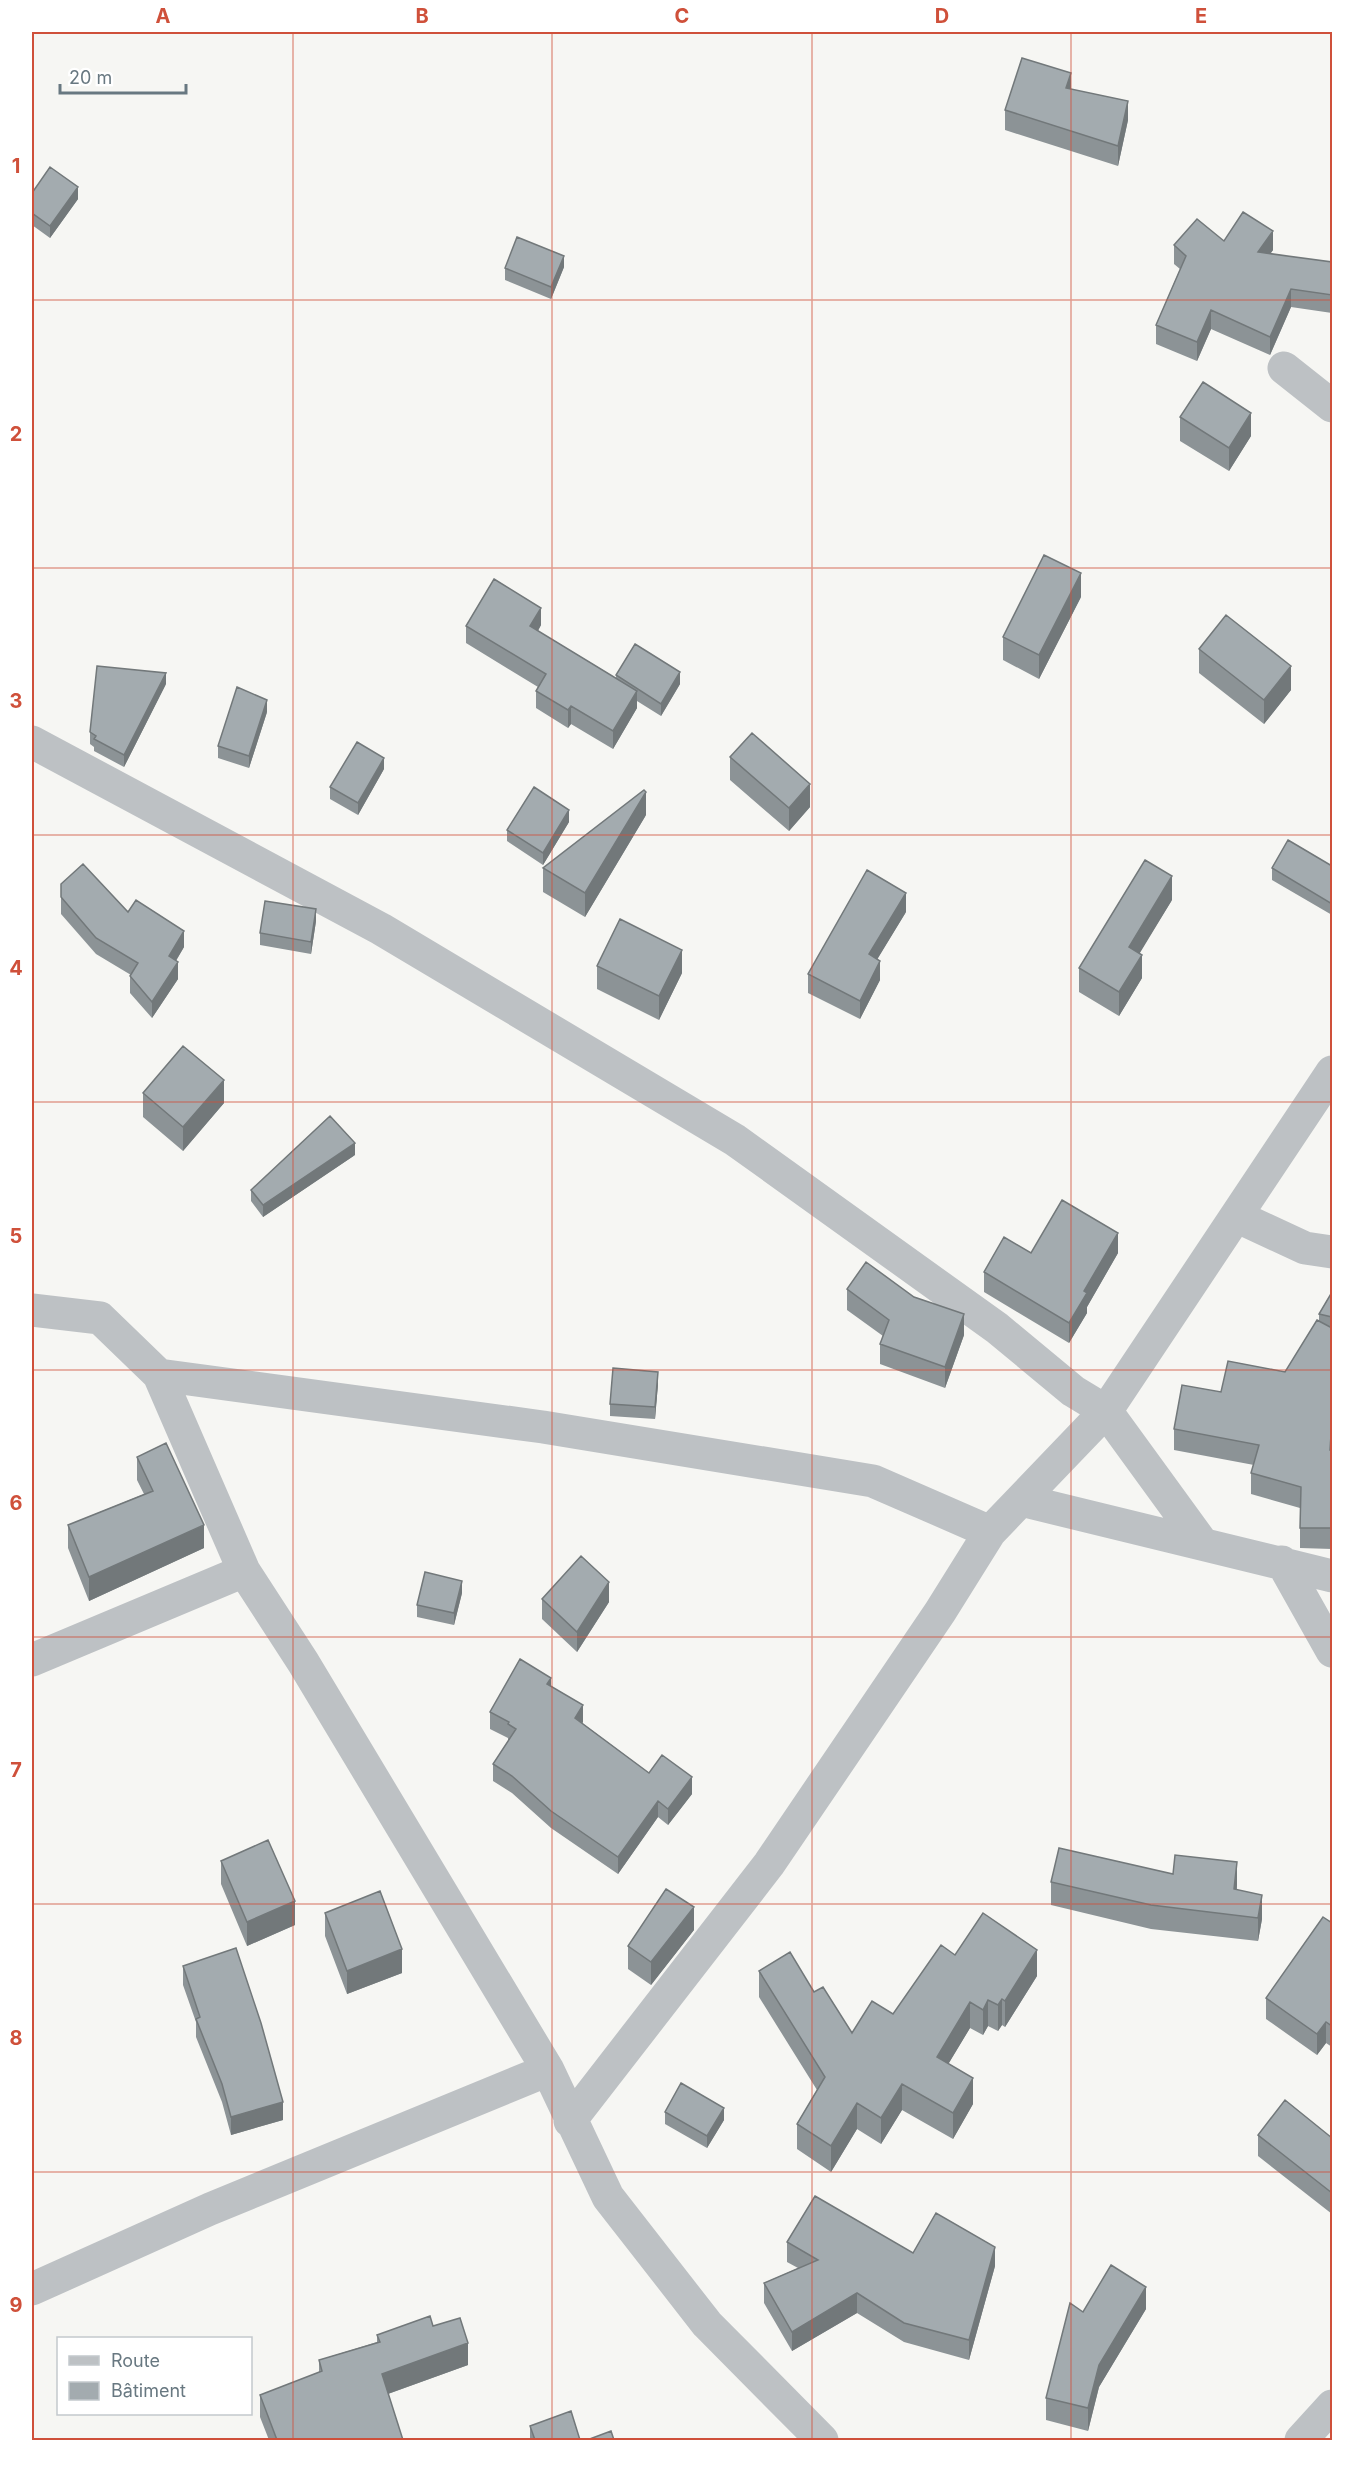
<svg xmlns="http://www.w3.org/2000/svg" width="1364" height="2472" font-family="Inter,sans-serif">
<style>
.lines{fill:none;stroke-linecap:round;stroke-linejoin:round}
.minor{stroke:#bdc1c4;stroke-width:33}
.wall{fill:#8c9396}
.shaded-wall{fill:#72787a}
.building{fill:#a3abaf;stroke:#72787a;stroke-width:1.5}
.grid{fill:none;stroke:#cf503a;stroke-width:1.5;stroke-opacity:0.55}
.neatline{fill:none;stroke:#cf503a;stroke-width:2}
.grid-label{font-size:20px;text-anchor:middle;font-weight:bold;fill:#cf503a}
</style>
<rect width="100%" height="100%" fill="#f6f6f3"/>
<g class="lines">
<path class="minor" d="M 1284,368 L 1332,406
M 32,742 L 381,929 L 735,1140 L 997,1328 L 1073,1391 L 1106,1411 L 1202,1543
M 1236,1216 L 1305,1248 L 1332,1252
M 32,1310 L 100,1318 L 159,1375 L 244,1571 L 303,1662 L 548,2070 L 608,2197 L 707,2324 L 822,2440
M 159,1375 L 543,1427 L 873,1481 L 990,1532
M 1021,1500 L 1332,1576
M 1282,1562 L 1332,1651
M 32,1660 L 244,1571
M 570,2121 L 769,1864 L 940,1612 L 990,1532 L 1106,1411 L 1332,1072
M 32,2289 L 210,2209 L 548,2070
M 1301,2440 L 1332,2406"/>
</g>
<path class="wall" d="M 1005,110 L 1128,120 L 1118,166 L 1005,130 Z
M 32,193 L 78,199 L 50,238 L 32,225 Z
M 1224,241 L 1273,250 L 1270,254 L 1332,262 L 1332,313 L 1291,307 L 1270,355 L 1211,329 L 1197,361 L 1156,344 L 1156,325 L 1180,269 L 1174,264 L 1174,245 Z
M 564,267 L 551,299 L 505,280 L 505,268 Z
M 1180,417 L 1251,436 L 1229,471 L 1180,441 Z
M 1081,597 L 1039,679 L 1003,660 L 1003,637 Z
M 541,625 L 538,631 L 616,678 L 616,675 L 680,684 L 661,716 L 637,701 L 637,708 L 613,749 L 571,724 L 568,728 L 536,708 L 536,691 L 538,687 L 466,643 L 466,626 Z
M 1199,649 L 1291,690 L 1264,724 L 1199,673 Z
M 166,684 L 124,767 L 94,751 L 94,747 L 90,744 L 90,732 Z
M 267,712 L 249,768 L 218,758 L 218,746 Z
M 730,757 L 810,807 L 789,831 L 730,780 Z
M 384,769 L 358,815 L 330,799 L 330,787 Z
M 646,815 L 585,917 L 543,892 L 543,868 Z
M 569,822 L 543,865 L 507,841 L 507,830 Z
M 1332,866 L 1332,915 L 1272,880 L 1272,868 Z
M 61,884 L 128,912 L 184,947 L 176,961 L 178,979 L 152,1018 L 130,993 L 130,976 L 131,975 L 96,954 L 61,914 Z
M 1172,900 L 1139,953 L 1142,978 L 1119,1016 L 1079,992 L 1079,968 Z
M 906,912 L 877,959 L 880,980 L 860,1019 L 808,993 L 808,974 Z
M 316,921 L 311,954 L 260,945 L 260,933 Z
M 597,966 L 682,973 L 659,1020 L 597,989 Z
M 143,1093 L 224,1103 L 183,1151 L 143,1117 Z
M 355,1155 L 263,1217 L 251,1201 L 251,1190 Z
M 1031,1253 L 1118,1253 L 1087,1307 L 1087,1313 L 1069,1343 L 984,1292 L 984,1272 Z
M 847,1289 L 964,1335 L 945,1388 L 880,1364 L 880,1344 L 883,1336 L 847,1310 Z
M 1332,1292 L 1332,1549 L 1300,1548 L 1300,1508 L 1251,1494 L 1251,1473 L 1254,1465 L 1174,1450 L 1174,1429 L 1221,1392 L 1285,1372 L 1319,1321 L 1319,1314 Z
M 658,1384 L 655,1419 L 610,1416 L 610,1404 Z
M 137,1457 L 204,1548 L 89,1601 L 68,1548 L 68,1525 L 144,1494 L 137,1480 Z
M 462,1593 L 454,1625 L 417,1617 L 417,1605 Z
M 542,1599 L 609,1602 L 577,1652 L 542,1619 Z
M 551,1687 L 583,1722 L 582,1723 L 649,1773 L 692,1794 L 668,1825 L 658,1817 L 618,1874 L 551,1828 L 512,1793 L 493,1781 L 493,1764 L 508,1741 L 508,1738 L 490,1729 L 490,1712 Z
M 221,1861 L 295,1925 L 247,1946 L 221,1884 Z
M 1173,1874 L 1237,1885 L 1237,1889 L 1262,1919 L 1258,1941 L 1151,1929 L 1051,1905 L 1051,1882 Z
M 325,1913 L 402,1973 L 347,1994 L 325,1936 Z
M 1332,1923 L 1332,2047 L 1326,2043 L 1317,2055 L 1266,2019 L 1266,1998 Z
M 694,1930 L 651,1985 L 628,1969 L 628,1946 Z
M 955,1955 L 1037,1976 L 1005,2027 L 1002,2025 L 998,2031 L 988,2026 L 983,2035 L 970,2028 L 948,2064 L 973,2104 L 953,2139 L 902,2110 L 881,2144 L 857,2129 L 831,2172 L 797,2149 L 797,2124 L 817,2090 L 759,1997 L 759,1971 L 814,1992 L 852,2033 L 893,2014 Z
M 183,1966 L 283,2120 L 231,2135 L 222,2102 L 196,2037 L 196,2022 L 183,1985 Z
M 665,2112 L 724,2120 L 707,2148 L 665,2124 Z
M 1258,2135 L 1332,2138 L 1332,2214 L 1258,2156 Z
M 787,2242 L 913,2253 L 995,2266 L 969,2360 L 904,2342 L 857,2313 L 792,2351 L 764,2303 L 764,2283 L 798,2268 L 787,2262 Z
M 1146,2309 L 1099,2387 L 1088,2431 L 1046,2420 L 1046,2398 L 1083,2312 Z
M 433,2326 L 468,2365 L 388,2394 L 403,2440 L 269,2440 L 260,2417 L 260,2395 L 319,2373 L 319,2360 L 377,2342 L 377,2335 Z
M 530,2426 L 580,2440 L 530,2440 Z"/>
<path class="shaded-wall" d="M 1071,73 L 1071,93 L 1066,88 Z
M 1128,101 L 1128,120 L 1118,166 L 1118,146 Z
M 78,187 L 78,199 L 50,238 L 50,226 Z
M 1273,231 L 1273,250 L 1258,271 L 1258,252 Z
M 564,256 L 564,267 L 551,299 L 551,287 Z
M 1291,289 L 1291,307 L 1270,355 L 1270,337 Z
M 1211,310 L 1211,329 L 1197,361 L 1197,342 Z
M 1251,413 L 1251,436 L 1229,471 L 1229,448 Z
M 1081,573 L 1081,597 L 1039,679 L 1039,655 Z
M 541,608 L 541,625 L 530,644 L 530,626 Z
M 1291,666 L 1291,690 L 1264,724 L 1264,700 Z
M 680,672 L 680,684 L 661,716 L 661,704 Z
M 166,673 L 166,684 L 124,767 L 124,755 Z
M 637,691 L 637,708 L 613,749 L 613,731 Z
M 267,700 L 267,712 L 249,768 L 249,756 Z
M 571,706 L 571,724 L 568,728 L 568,710 Z
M 384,758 L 384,769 L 358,815 L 358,803 Z
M 810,784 L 810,807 L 789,831 L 789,808 Z
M 646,792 L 646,815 L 585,917 L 585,893 Z
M 569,810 L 569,822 L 543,865 L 543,853 Z
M 1172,876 L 1172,900 L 1129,971 L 1129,947 Z
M 906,893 L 906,912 L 869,973 L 869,954 Z
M 316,909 L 316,921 L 311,954 L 311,942 Z
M 184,931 L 184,947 L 169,972 L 169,956 Z
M 682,950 L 682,973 L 659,1020 L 659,996 Z
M 1142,955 L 1142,978 L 1119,1016 L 1119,992 Z
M 880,961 L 880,980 L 860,1019 L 860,1001 Z
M 178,962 L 178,979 L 152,1018 L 152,1002 Z
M 224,1080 L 224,1103 L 183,1151 L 183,1127 Z
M 355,1143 L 355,1155 L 263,1217 L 263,1205 Z
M 1118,1233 L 1118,1253 L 1087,1307 L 1087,1313 L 1069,1343 L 1069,1323 L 1084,1291 Z
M 964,1314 L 964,1335 L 945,1388 L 945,1367 Z
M 658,1372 L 658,1384 L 655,1419 L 655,1407 Z
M 1332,1420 L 1332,1441 L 1330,1471 L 1330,1450 Z
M 204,1525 L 204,1548 L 89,1601 L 89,1577 Z
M 462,1581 L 462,1593 L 454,1625 L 454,1613 Z
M 609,1582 L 609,1602 L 577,1652 L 577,1632 Z
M 551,1678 L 551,1695 L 547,1684 Z
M 583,1705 L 583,1722 L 575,1734 L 575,1718 Z
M 692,1777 L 692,1794 L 668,1825 L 668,1809 Z
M 658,1801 L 658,1817 L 618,1874 L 618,1857 Z
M 1237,1862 L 1237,1885 L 1234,1912 L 1234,1889 Z
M 1262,1895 L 1262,1919 L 1258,1941 L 1258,1918 Z
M 295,1901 L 295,1925 L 247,1946 L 247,1922 Z
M 694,1907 L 694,1930 L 651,1985 L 651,1962 Z
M 402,1949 L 402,1973 L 347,1994 L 347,1971 Z
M 1037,1950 L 1037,1976 L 1005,2027 L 1005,2001 Z
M 1002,1999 L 1002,2025 L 998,2031 L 998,2005 Z
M 988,2000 L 988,2026 L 983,2035 L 983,2010 Z
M 970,2002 L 970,2028 L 937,2083 L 937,2057 Z
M 1326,2022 L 1326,2043 L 1317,2055 L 1317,2034 Z
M 973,2078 L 973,2104 L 953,2139 L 953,2113 Z
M 902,2084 L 902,2110 L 881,2144 L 881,2118 Z
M 283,2102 L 283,2120 L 231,2135 L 231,2117 Z
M 857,2103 L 857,2129 L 831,2172 L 831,2146 Z
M 724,2108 L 724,2120 L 707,2148 L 707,2136 Z
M 995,2247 L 995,2266 L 969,2360 L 969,2340 Z
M 1146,2287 L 1146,2309 L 1099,2387 L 1088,2431 L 1088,2408 L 1099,2365 Z
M 857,2293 L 857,2313 L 792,2351 L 792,2332 Z
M 468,2343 L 468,2365 L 382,2396 L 382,2374 Z"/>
<path class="building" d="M 1022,58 L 1071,73 L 1066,88 L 1128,101 L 1118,146 L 1005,110 Z
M 50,167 L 78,187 L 50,226 L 32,213 L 32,193 Z
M 1243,212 L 1273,231 L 1258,252 L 1332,262 L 1332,295 L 1291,289 L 1270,337 L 1211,310 L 1197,342 L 1156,325 L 1186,256 L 1174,245 L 1197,219 L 1224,241 Z
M 517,237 L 564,256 L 551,287 L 505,268 Z
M 1203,382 L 1251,413 L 1229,448 L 1180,417 Z
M 1044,555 L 1081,573 L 1039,655 L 1003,637 Z
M 494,579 L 541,608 L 530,626 L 637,691 L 613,731 L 571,706 L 568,710 L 536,691 L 546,674 L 466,626 Z
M 1226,615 L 1291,666 L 1264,700 L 1199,649 Z
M 635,644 L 680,672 L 661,704 L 616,675 Z
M 97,666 L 166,673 L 124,755 L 94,739 L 96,736 L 90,732 Z
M 237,687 L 267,700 L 249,756 L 218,746 Z
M 752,733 L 810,784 L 789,808 L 730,757 Z
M 357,742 L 384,758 L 358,803 L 330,787 Z
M 534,787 L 569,810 L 543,853 L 507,830 Z
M 644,790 L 646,792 L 585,893 L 543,868 Z
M 1288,840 L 1332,866 L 1332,904 L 1272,868 Z
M 1145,860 L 1172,876 L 1129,947 L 1142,955 L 1119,992 L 1079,968 Z
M 83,864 L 128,912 L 136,900 L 184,931 L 169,956 L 178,962 L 152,1002 L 130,976 L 138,963 L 96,938 L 61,897 L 61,884 Z
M 867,870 L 906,893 L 869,954 L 880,961 L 860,1001 L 808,974 Z
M 265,901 L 316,909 L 311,942 L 260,933 Z
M 620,919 L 682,950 L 659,996 L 597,966 Z
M 183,1046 L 224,1080 L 183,1127 L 143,1093 Z
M 330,1116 L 355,1143 L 263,1205 L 251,1190 Z
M 1062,1200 L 1118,1233 L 1084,1291 L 1087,1293 L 1069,1323 L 984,1272 L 1004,1237 L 1031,1253 Z
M 866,1262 L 914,1297 L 964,1314 L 945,1367 L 880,1344 L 889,1320 L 847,1289 Z
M 1332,1292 L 1332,1317 L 1319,1314 Z
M 1317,1320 L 1332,1328 L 1332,1420 L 1330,1450 L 1332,1450 L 1332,1528 L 1300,1528 L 1301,1487 L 1251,1473 L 1259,1445 L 1174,1429 L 1182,1385 L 1221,1392 L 1228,1361 L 1285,1372 Z
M 613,1368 L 658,1372 L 655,1407 L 610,1404 Z
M 166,1443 L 204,1525 L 89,1577 L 68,1525 L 153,1491 L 137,1457 Z
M 581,1556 L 609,1582 L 577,1632 L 542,1599 Z
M 425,1572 L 462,1581 L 454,1613 L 417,1605 Z
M 520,1659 L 551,1678 L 547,1684 L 583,1705 L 575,1718 L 649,1773 L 662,1755 L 692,1777 L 668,1809 L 658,1801 L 618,1857 L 551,1811 L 512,1776 L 493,1764 L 516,1729 L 508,1724 L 509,1722 L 490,1712 Z
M 268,1840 L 295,1901 L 247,1922 L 221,1861 Z
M 1059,1848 L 1173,1874 L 1175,1855 L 1237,1862 L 1234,1889 L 1262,1895 L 1258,1918 L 1151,1905 L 1051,1882 Z
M 666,1889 L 694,1907 L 651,1962 L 628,1946 Z
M 380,1891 L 402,1949 L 347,1971 L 325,1913 Z
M 983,1913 L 1037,1950 L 1005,2001 L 1002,1999 L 998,2005 L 988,2000 L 983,2010 L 970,2002 L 937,2057 L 973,2078 L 953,2113 L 902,2084 L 881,2118 L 857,2103 L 831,2146 L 797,2124 L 825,2077 L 759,1971 L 790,1952 L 814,1992 L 823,1987 L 852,2033 L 872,2001 L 893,2014 L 941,1945 L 955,1955 Z
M 1323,1917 L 1332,1923 L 1332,2026 L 1326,2022 L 1317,2034 L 1266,1998 Z
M 236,1948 L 261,2023 L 283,2102 L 231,2117 L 222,2084 L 196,2019 L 200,2017 L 183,1966 Z
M 681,2083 L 724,2108 L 707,2136 L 665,2112 Z
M 1285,2100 L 1332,2138 L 1332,2193 L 1258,2135 Z
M 815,2196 L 913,2253 L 936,2213 L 995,2247 L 969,2340 L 904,2323 L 857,2293 L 792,2332 L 764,2283 L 818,2260 L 787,2242 Z
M 1111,2265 L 1146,2287 L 1099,2365 L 1088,2408 L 1046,2398 L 1070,2303 L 1083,2312 Z
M 430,2316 L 433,2326 L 460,2318 L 468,2343 L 382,2374 L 403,2440 L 277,2440 L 260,2395 L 322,2371 L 319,2360 L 380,2342 L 377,2335 Z
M 571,2411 L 580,2440 L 535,2440 L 530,2426 Z
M 611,2431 L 614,2440 L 587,2440 Z"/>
<path class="grid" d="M 293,32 L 293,2440M 552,32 L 552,2440M 812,32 L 812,2440M 1071,32 L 1071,2440M 32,300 L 1332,300M 32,568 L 1332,568M 32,835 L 1332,835M 32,1102 L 1332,1102M 32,1370 L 1332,1370M 32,1637 L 1332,1637M 32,1904 L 1332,1904M 32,2172 L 1332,2172"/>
<rect width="1364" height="2472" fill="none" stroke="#ffffff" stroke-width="66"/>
<rect x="57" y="2337" width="195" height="78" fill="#ffffff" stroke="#c3c9cd" stroke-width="1.5"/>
<rect x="69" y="2356" width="30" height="9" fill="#bdc1c4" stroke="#c3c9cd" stroke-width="1.5"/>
<text x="111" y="2367" font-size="18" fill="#687881">Route</text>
<rect x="69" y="2382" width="30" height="18" fill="#a3abaf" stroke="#c3c9cd" stroke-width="1.5"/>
<text x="111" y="2397" font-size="18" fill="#687881">Bâtiment</text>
<path d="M60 84v9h126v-9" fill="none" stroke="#687881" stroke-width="3"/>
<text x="69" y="84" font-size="18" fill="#687881" stroke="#ffffff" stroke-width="4.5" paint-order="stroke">20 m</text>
<rect x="33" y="33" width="1298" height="2406" class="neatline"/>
<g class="grid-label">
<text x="163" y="23">A</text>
<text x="422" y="23">B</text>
<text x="682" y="23">C</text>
<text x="942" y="23">D</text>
<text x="1201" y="23">E</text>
<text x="16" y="173">1</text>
<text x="16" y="441">2</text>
<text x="16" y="708">3</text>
<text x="16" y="975">4</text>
<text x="16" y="1243">5</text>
<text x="16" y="1510">6</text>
<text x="16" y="1777">7</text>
<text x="16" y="2045">8</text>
<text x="16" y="2312">9</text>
</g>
</svg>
